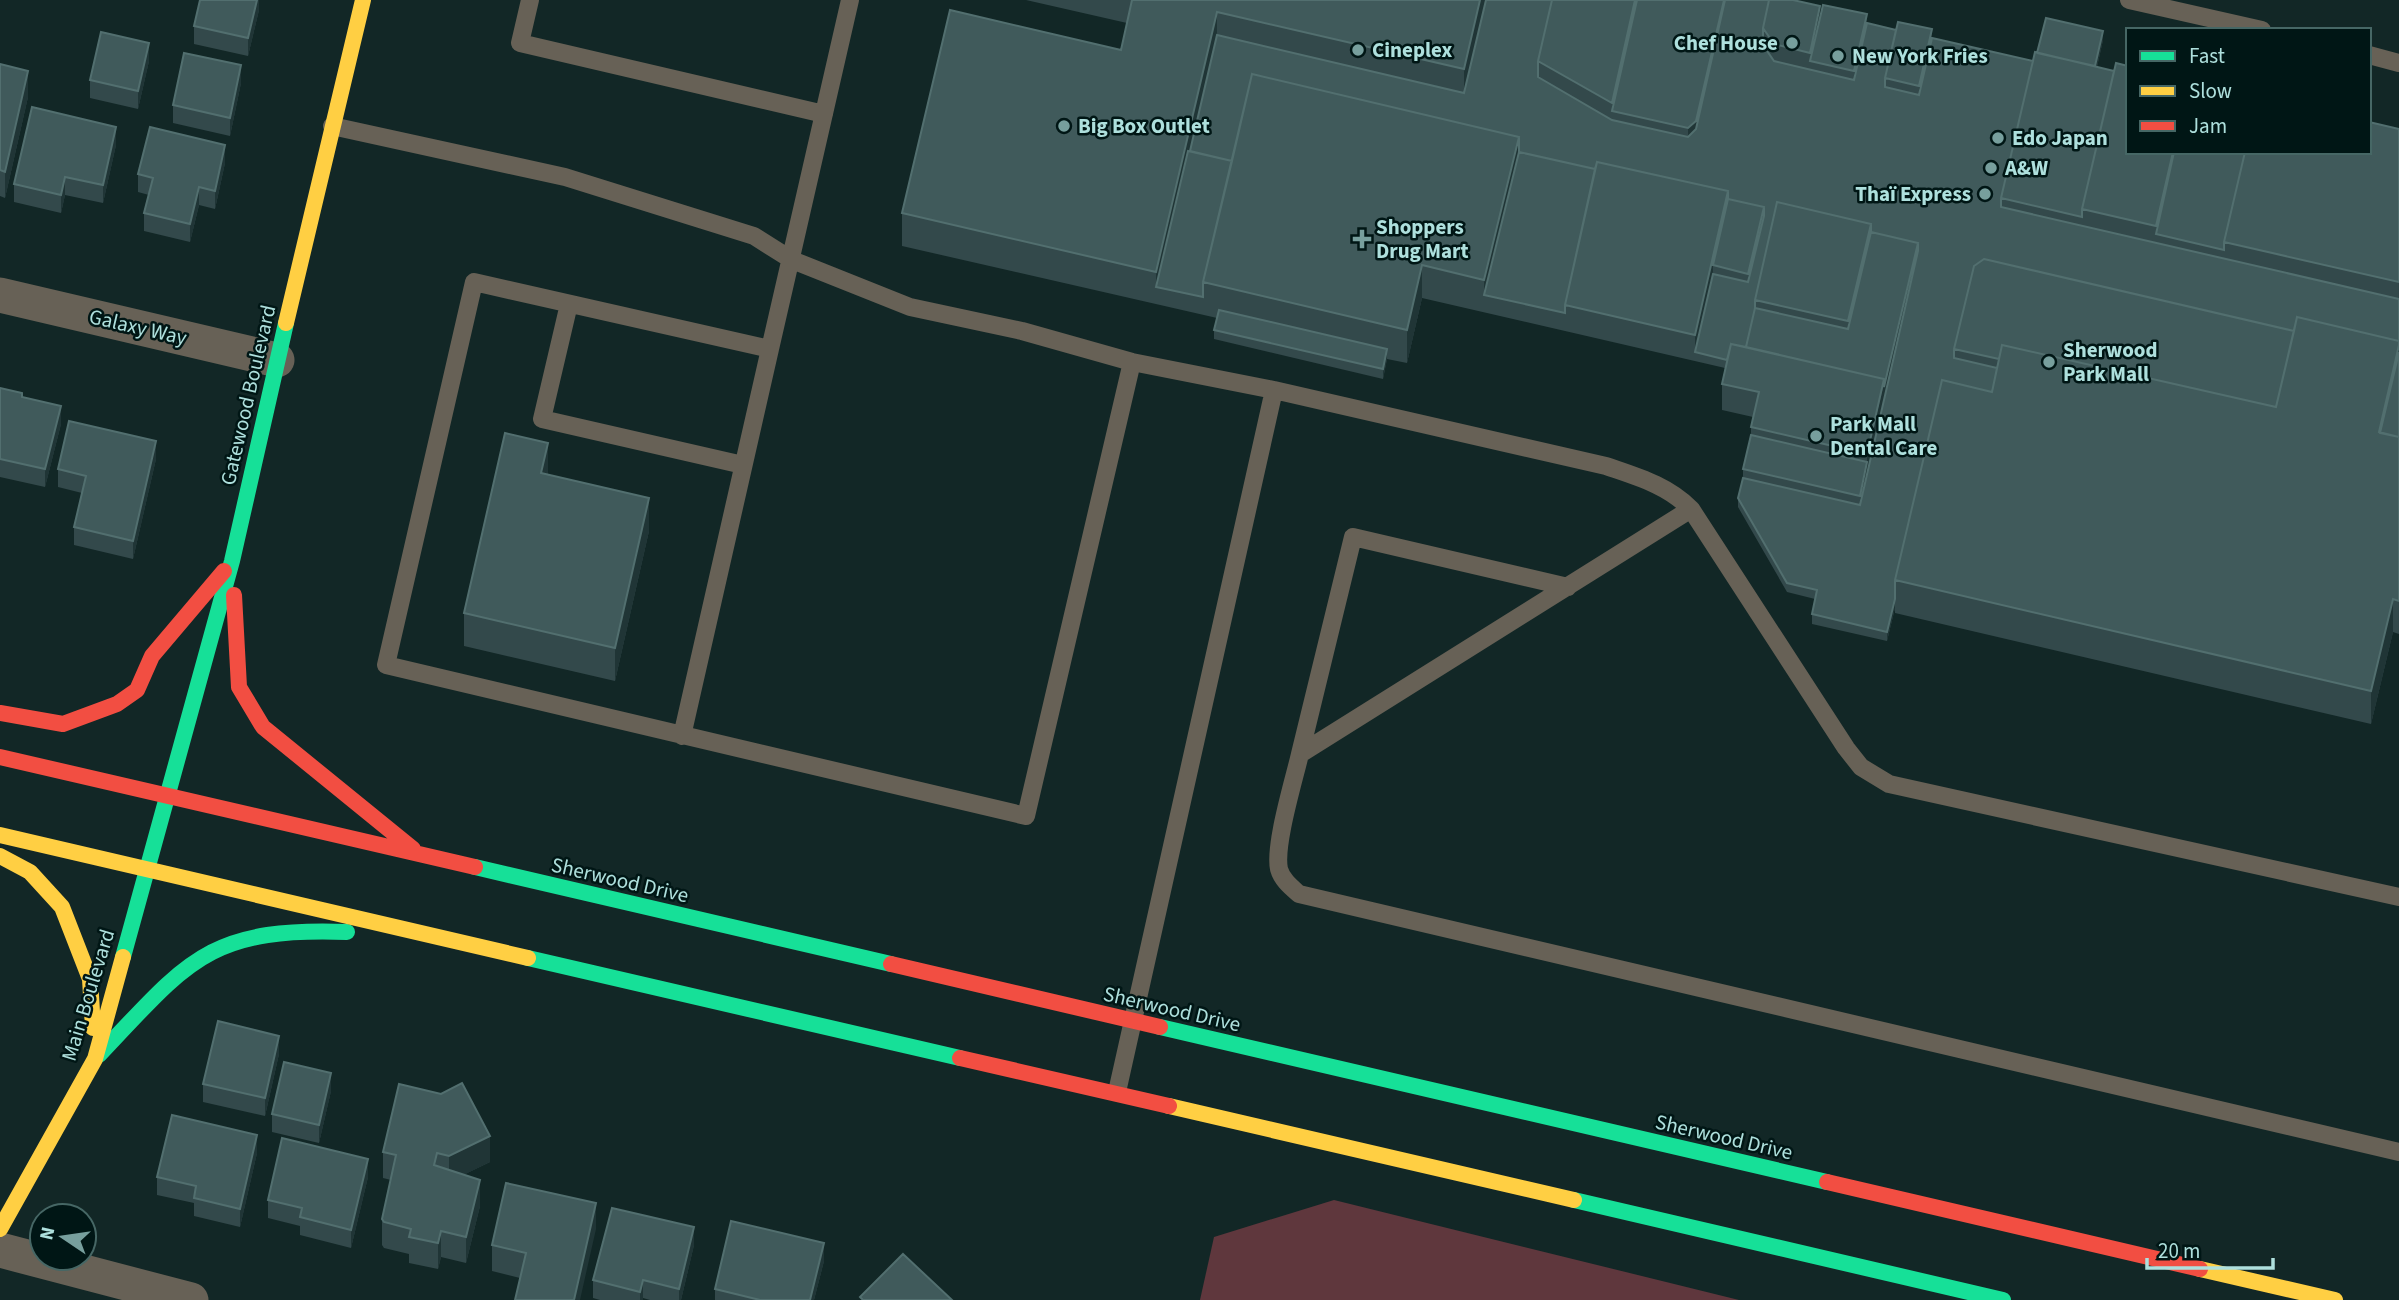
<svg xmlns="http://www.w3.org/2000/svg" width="2399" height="1300" font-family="'Source Sans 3',sans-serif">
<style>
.grass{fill:#5f373d}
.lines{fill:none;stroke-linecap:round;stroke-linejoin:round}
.lane{stroke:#676156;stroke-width:18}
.street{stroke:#676156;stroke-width:35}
.fast{stroke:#16e098;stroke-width:16}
.slow{stroke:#ffcf43;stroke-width:16}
.jam{stroke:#f24e42;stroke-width:16}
.wall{fill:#33494b}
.shaded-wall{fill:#203536}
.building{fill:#405a5b;stroke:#526f6f;stroke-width:2}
.poi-dot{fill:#779f9d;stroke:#001615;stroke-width:2.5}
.labels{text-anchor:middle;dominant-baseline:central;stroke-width:5;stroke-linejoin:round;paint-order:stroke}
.poi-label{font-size:21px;font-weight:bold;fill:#aee0dd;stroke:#001615;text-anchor:start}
.street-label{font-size:21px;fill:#aee0dd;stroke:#001615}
</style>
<rect width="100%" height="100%" fill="#122726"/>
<path class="grass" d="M 1334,1200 L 1739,1300 L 1200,1300 L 1214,1237 Z"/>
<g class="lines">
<path class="lane" d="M 530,0 L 520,43 L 824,114
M 850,0 L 770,349 L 474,282 L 386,665 L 1026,816 L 1132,362
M 2129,0 L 2262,30
M 2369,55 L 2399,63
M 332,126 L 565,177 L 754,236 L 792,260 L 910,307 L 1022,331 L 1132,362 L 1274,390 L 1606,466 C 1638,477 1667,485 1691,509 L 1846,748 L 1861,767 L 1889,784 L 2399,897
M 569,304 L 542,419 L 743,465
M 1691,509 L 1300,754 C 1294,780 1274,845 1279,869 C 1282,880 1291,887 1299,894 L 2399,1152
M 682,736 L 770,349
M 1300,754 L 1353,537 L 1568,587
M 1117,1092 L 1274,390"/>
<path class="street" d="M 0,295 L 277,360
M 0,1250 L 191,1300"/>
<path class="fast" d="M 475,867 L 891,964
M 123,957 L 232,561 L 286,323
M 528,958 L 960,1058
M 1160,1027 L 1827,1182
M 99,1055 C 188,961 208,927 347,932
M 1574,1200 L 2003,1300"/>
<path class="slow" d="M 286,323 L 363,0
M 0,835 L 528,958
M 0,856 L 30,872 L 62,907 L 90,979 L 93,1028
M 1169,1106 L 1574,1200
M 0,1229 L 95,1059 L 123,957
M 2200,1269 L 2335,1300"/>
<path class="jam" d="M 234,595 L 239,687 L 263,727 L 413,849
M 0,713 L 63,724 L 117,704 L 137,690 L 152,656 L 224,571
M 0,757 L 475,867
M 891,964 L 1160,1027
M 960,1058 L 1169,1106
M 1827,1182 L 2200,1269"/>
</g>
<path class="wall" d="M 259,0 L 259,10 L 248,56 L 194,44 L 194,26 Z
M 1026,0 L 1793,0 L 1820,13 L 2033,61 L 2037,53 L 2103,40 L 2097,67 L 2128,152 L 2399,129 L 2399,634 L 2393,632 L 2371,724 L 1895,613 L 1895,608 L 1887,641 L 1812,624 L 1812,614 L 1815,599 L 1787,592 L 1738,507 L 1738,498 L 1743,478 L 1743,469 L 1751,435 L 1751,427 L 1753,417 L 1722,410 L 1722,384 L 1725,368 L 1422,298 L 1407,363 L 1387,359 L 1383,379 L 1214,339 L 1214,330 L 1217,318 L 902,246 L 902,213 L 1121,50 L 1127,23 Z
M 149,61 L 138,109 L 90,98 L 90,80 Z
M 0,64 L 28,97 L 5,198 L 0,196 Z
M 241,83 L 230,136 L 173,123 L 173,105 Z
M 116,145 L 103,203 L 65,195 L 61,213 L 14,202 L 14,184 Z
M 225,163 L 215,209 L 199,205 L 190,242 L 144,231 L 144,213 L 149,195 L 138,192 L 138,174 Z
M 0,388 L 22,397 L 61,424 L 45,487 L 0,477 Z
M 156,459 L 133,559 L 74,545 L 74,527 L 82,493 L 58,487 L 58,469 Z
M 548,475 L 649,531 L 615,681 L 464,646 L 464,613 Z
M 279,1054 L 265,1116 L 203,1102 L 203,1084 Z
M 331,1091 L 319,1143 L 272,1132 L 272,1114 Z
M 441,1094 L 490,1162 L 463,1175 L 480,1206 L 466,1263 L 441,1257 L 438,1269 L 409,1263 L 409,1254 L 384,1248 L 382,1245 L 382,1219 L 391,1180 L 383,1178 L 383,1152 Z
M 257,1153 L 240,1227 L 194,1216 L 194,1203 L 157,1195 L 157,1177 Z
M 368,1177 L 351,1248 L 300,1235 L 300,1226 L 268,1218 L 268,1200 Z
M 596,1229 L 520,1278 L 492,1271 L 492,1245 Z
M 694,1245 L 681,1300 L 650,1300 L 643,1298 L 643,1300 L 600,1300 L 593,1298 L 593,1280 Z
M 824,1261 L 814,1300 L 715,1300 L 715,1289 Z"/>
<path class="shaded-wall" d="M 257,0 L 259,0 L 259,10 L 248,56 L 248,38 Z
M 1480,0 L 1488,0 L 1464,102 L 1464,69 Z
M 1635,0 L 1641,0 L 1612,111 L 1612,103 Z
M 1724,0 L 1696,139 L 1688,146 L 1688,128 Z
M 1820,6 L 1820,23 L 1810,61 L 1810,53 Z
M 1217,12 L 1217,45 L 1156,287 L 1156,272 Z
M 1867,14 L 1867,32 L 1854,89 L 1854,71 Z
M 1932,29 L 1932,47 L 1919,104 L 1919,86 Z
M 2103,31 L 2103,40 L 2093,84 L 2093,74 Z
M 149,43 L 149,61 L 138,109 L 138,91 Z
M 241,65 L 241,83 L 230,136 L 230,118 Z
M 28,71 L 28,97 L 5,198 L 5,172 Z
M 116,127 L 116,145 L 103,203 L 103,185 Z
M 1519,137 L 1519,170 L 1484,295 L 1484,280 Z
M 225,145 L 225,163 L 215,209 L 215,191 Z
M 2173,152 L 2179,152 L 2156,234 L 2156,226 Z
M 65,177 L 65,195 L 61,213 L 61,195 Z
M 199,187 L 199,205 L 190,242 L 190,224 Z
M 1728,191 L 1728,217 L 1713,265 L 1713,283 L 1695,352 L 1695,335 Z
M 1764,207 L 1764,225 L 1748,292 L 1748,274 Z
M 1871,224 L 1871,250 L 1848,347 L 1848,321 Z
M 1918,243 L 1918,261 L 1860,514 L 1860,496 L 1867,462 L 1867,454 Z
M 1422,265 L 1422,298 L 1407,363 L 1407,330 Z
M 2399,345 L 2399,378 L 2385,441 L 2379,432 Z
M 1387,349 L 1387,359 L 1383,379 L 1383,369 Z
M 61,406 L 61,424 L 45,487 L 45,469 Z
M 156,441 L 156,459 L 133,559 L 133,541 Z
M 548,443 L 548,476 L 541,473 Z
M 649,498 L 649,531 L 615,681 L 615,648 Z
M 1895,599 L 1895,608 L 1887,641 L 1887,632 Z
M 2393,599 L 2393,632 L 2371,724 L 2371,691 Z
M 279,1036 L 279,1054 L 265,1116 L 265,1098 Z
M 331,1073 L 331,1091 L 319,1143 L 319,1125 Z
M 257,1135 L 257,1153 L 240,1227 L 240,1209 Z
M 490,1136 L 490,1162 L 449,1182 L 449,1156 Z
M 368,1159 L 368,1177 L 351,1248 L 351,1230 Z
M 480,1180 L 480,1206 L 466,1263 L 466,1237 Z
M 596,1203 L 596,1229 L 580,1300 L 574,1300 Z
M 694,1227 L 694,1245 L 681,1300 L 679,1300 L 679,1289 Z
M 441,1231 L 441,1257 L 438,1269 L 438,1243 Z
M 824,1243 L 824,1261 L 814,1300 L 810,1300 Z
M 643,1280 L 643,1300 L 640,1300 L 640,1292 Z"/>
<path class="building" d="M 200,0 L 257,0 L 248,38 L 194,26 Z
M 1132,0 L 1480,0 L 1464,69 L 1217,12 L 1156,272 L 902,213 L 950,10 L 1121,50 Z
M 1486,0 L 1552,0 L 1538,61 L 1538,77 L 1612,120 L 1688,137 L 1696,129 L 1725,0 L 1769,0 L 1763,28 L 1763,45 L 1774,61 L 1854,80 L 1867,23 L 1896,30 L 1885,78 L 1885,87 L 1919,95 L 1932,38 L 2033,61 L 2001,198 L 2001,207 L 2399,299 L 2399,341 L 2297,317 L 2294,331 L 1984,259 L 1974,266 L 1954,349 L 1954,358 L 1997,368 L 1992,392 L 1942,380 L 1895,580 L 1895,599 L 1887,632 L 1812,614 L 1817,590 L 1787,583 L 1738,498 L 1743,478 L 1860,505 L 1918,251 L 1918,243 L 1871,232 L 1871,224 L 1777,202 L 1755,300 L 1755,308 L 1746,347 L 1731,344 L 1727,360 L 1695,352 L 1713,274 L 1748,282 L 1764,216 L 1764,207 L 1728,199 L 1728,191 L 1597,162 L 1595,169 L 1519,152 L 1519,137 L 1252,74 L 1232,161 L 1190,151 L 1217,35 L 1464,93 Z
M 1552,0 L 1635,0 L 1612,103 L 1538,61 Z
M 1637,0 L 1724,0 L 1696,121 L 1688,128 L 1612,111 Z
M 1769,0 L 1793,0 L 1820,6 L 1810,53 L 1774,44 L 1763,28 Z
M 1823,5 L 1867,14 L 1854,71 L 1810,61 Z
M 2046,18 L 2103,31 L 2095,66 L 2037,53 Z
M 1898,22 L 1932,29 L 1919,86 L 1885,78 Z
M 101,32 L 149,43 L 138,91 L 90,80 Z
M 2035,52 L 2114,71 L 2082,209 L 2082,217 L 2001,198 Z
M 184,53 L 241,65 L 230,118 L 173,105 Z
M 2116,63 L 2128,66 L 2128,152 L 2173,152 L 2156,226 L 2082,209 Z
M 0,64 L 28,71 L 5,172 L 0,170 Z
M 1252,74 L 1519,137 L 1484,280 L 1422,265 L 1407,330 L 1203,282 Z
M 32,107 L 116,127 L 103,185 L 65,177 L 61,195 L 14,184 Z
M 2369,122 L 2399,129 L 2399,282 L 2224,242 L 2245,152 L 2369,152 Z
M 150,127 L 225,145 L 215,191 L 199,187 L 190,224 L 144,213 L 153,178 L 138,174 Z
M 1188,151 L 1232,161 L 1203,282 L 1203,297 L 1156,287 Z
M 1519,152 L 1595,169 L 1565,305 L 1565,313 L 1484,295 Z
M 2174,152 L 2245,152 L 2224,242 L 2224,250 L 2156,234 Z
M 1597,162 L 1728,191 L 1695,335 L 1565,305 Z
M 1728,199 L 1764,207 L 1748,274 L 1713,265 Z
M 1777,202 L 1871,224 L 1848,321 L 1755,300 Z
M 1871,232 L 1918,243 L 1884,387 L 1884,379 L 1746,347 L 1755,308 L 1848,329 Z
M 1984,259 L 2294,331 L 2276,407 L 2002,345 L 1999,359 L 1954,349 L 1974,266 Z
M 1219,310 L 1387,349 L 1383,369 L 1214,330 Z
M 2297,317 L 2399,341 L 2399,345 L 2379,432 L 2399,437 L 2399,601 L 2393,599 L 2371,691 L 1895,580 L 1942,380 L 1992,392 L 2002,345 L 2276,407 Z
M 1731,344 L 1884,379 L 1867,454 L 1751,427 L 1759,392 L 1722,384 Z
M 2399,352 L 2399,437 L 2380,433 Z
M 0,388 L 22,393 L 22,397 L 61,406 L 45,469 L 0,459 Z
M 69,421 L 156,441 L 133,541 L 74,527 L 86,476 L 58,469 Z
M 505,433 L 548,443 L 541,473 L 649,498 L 615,648 L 464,613 Z
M 1751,435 L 1867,462 L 1860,496 L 1743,469 Z
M 218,1021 L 279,1036 L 265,1098 L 203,1084 Z
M 284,1062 L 331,1073 L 319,1125 L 272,1114 Z
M 462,1083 L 490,1136 L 449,1156 L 437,1153 L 434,1165 L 480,1180 L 466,1237 L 441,1231 L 438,1243 L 409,1237 L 411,1229 L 384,1222 L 382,1219 L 396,1155 L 383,1152 L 399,1084 L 441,1094 Z
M 172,1115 L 257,1135 L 240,1209 L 194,1198 L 196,1186 L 157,1177 Z
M 282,1138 L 368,1159 L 351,1230 L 300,1217 L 302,1208 L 268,1200 Z
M 506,1183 L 596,1203 L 574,1300 L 515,1300 L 526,1253 L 492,1245 Z
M 612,1208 L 694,1227 L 679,1289 L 643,1280 L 640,1292 L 593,1280 Z
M 731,1221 L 824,1243 L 810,1300 L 760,1300 L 715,1289 Z
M 903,1254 L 952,1300 L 863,1300 L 860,1297 Z"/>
<g class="poi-dot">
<circle cx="1792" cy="43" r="7"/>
<circle cx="1358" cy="50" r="7"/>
<circle cx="1838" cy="56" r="7"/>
<circle cx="1064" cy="126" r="7"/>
<circle cx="1998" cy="138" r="7"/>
<circle cx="1991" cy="168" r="7"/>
<circle cx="1985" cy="194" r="7"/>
<path d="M1358.5 228.5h7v7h7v7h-7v7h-7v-7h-7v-7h7z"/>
<circle cx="2049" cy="362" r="7"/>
<circle cx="1816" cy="436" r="7"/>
</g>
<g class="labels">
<g class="poi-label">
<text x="1778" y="43" text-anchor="end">Chef House</text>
<text x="1372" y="50">Cineplex</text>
<text x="1852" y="56">New York Fries</text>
<text x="1078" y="126">Big Box Outlet</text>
<text x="2012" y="138">Edo Japan</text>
<text x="2005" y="168">A&amp;W</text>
<text x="1971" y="194" text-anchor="end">Thaï Express</text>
<text x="1376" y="227">Shoppers<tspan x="1376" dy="24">Drug Mart</tspan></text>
<text x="2063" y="350">Sherwood<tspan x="2063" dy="24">Park Mall</tspan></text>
<text x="1830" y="424">Park Mall<tspan x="1830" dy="24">Dental Care</tspan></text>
</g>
<g class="street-label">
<text transform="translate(138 327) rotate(13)">Galaxy Way</text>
<text transform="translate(248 395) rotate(-77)">Gatewood Boulevard</text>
<text transform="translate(620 880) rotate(13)">Sherwood Drive</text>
<text transform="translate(88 995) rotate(-73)">Main Boulevard</text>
<text transform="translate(1172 1009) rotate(13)">Sherwood Drive</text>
<text transform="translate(1724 1137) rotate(13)">Sherwood Drive</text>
</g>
</g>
<rect x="2126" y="28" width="245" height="126" fill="#001615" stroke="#466765" stroke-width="2"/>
<rect x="2140" y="51" width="35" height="10" fill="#16e098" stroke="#466765" stroke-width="2"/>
<text x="2189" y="63" font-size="21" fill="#aee0dd">Fast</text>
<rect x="2140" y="86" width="35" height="10" fill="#ffcf43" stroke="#466765" stroke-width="2"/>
<text x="2189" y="98" font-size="21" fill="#aee0dd">Slow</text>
<rect x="2140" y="121" width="35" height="10" fill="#f24e42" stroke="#466765" stroke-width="2"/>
<text x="2189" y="133" font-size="21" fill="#aee0dd">Jam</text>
<g transform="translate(63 1237) rotate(283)"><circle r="33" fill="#001615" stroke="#466765" stroke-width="2"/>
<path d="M0-5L12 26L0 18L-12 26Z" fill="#779f9d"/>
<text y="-10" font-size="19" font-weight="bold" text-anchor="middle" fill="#aee0dd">N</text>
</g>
<path d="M2147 1258v10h126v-10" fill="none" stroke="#aee0dd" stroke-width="3.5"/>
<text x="2158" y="1258" font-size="21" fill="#aee0dd" stroke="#001615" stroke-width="5" paint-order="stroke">20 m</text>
</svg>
